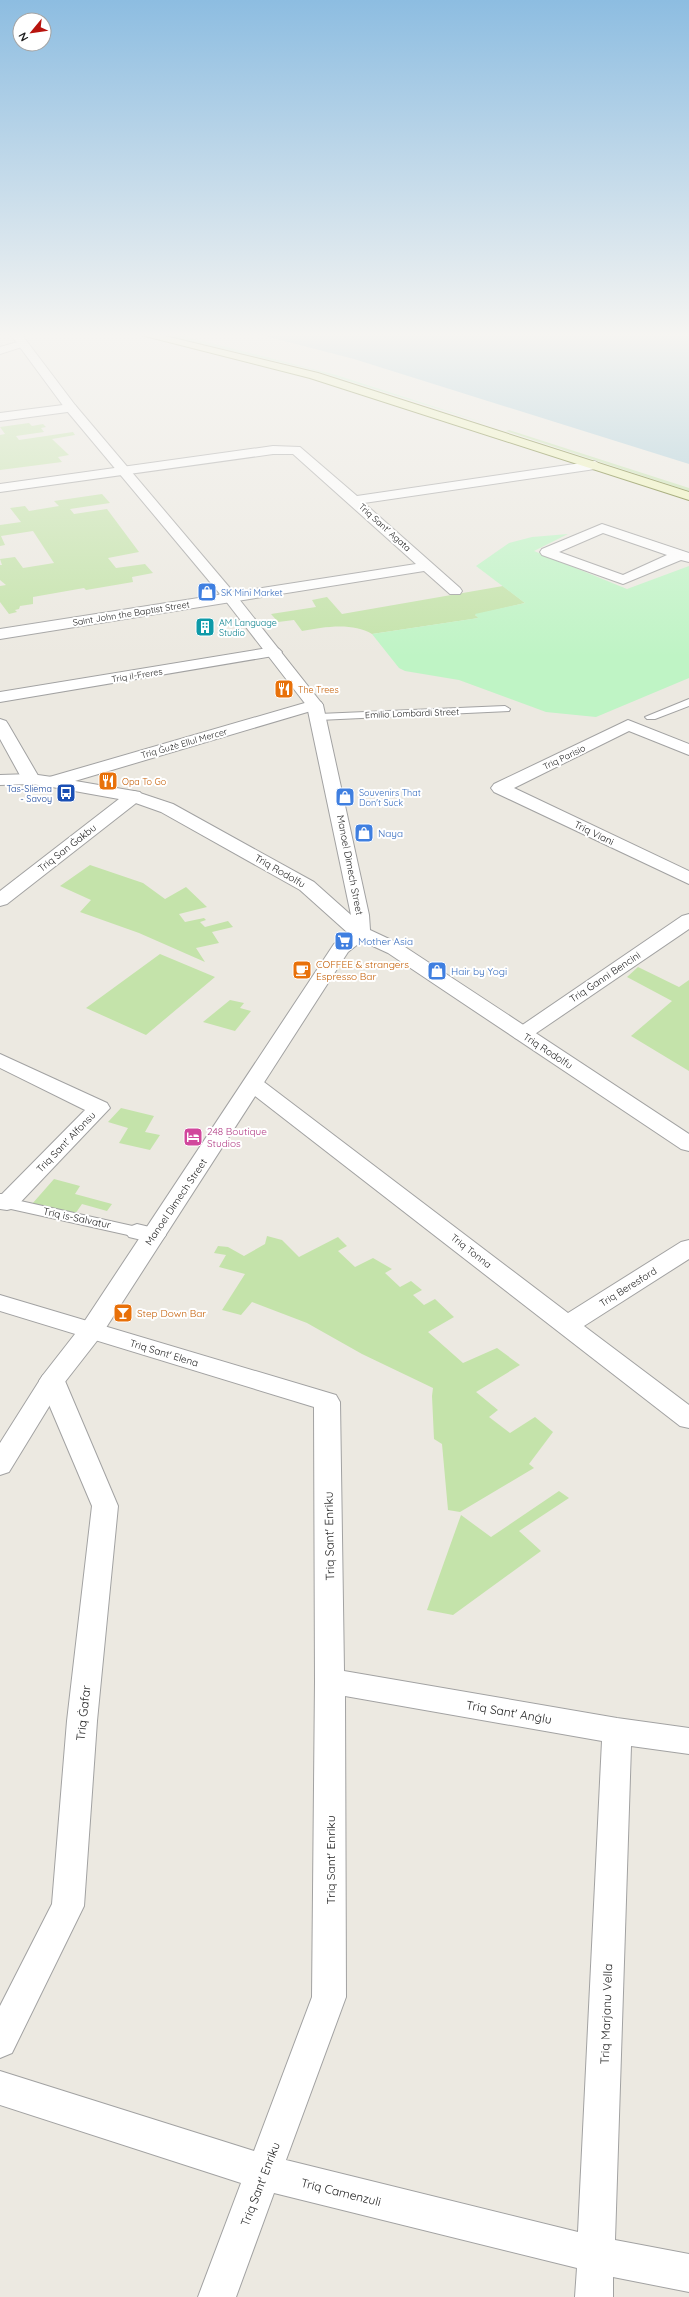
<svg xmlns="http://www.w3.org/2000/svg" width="689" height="2297" font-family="Quicksand,sans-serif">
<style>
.grass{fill:#c4e3aa}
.park{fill:#bff4c5}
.water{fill:#a4cad7}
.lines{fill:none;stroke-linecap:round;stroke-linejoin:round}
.service-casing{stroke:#a2a2a2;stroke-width:2}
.minor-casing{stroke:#a2a2a2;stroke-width:2}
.tertiary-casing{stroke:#a2a2a2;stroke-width:2}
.secondary-casing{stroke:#5b680c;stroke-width:2}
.service{fill:#fff;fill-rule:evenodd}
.minor{fill:#fff;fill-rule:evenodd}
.tertiary{fill:#fff;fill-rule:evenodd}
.secondary{fill:#eff4b7;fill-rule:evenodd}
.labels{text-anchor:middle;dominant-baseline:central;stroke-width:4;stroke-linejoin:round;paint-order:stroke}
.far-street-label{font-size:9px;fill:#1b1b1b;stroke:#fff}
.far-shop-label{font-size:9px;fill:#366cbe;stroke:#fff;text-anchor:start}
.far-culture-label{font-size:9px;fill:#0d838f;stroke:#fff;text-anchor:start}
.far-food-label{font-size:9px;fill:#c56008;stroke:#fff;text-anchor:start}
.far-transit-label{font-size:9px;fill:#164399;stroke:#fff;text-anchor:end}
.shop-label{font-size:10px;fill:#366cbe;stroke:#fff;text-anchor:start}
.street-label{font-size:10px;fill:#1b1b1b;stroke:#fff}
.food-label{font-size:10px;fill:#c56008;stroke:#fff;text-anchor:start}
.hotel-label{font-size:10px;fill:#b23c85;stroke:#fff;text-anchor:start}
.near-street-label{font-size:12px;fill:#1b1b1b;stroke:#fff}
</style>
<rect width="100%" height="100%" fill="#ece9e1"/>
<path class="grass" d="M 29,423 L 32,426 L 43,424 L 46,427 L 41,428 L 44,432 L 16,436 L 19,440 L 73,432 L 75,435 L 52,439 L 69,455 L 58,457 L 62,462 L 0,470 L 0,435 L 5,434 L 0,427 Z
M 509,430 L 689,488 L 689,491 L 506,431 Z
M 102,494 L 110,503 L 70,509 L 74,514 L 107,509 L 139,552 L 108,558 L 116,568 L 145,564 L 153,573 L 132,577 L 133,582 L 86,590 L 84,588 L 33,597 L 33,604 L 20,606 L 19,609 L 15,610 L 17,612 L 9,614 L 0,602 L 0,586 L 6,585 L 0,580 L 0,565 L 2,565 L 0,559 L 15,557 L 23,568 L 54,563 L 33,531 L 1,536 L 5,545 L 0,546 L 0,525 L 21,522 L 10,508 L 25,506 L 29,511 L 59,506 L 54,501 Z
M 503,586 L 525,603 L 475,615 L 479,618 L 372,634 C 353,622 323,627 302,631 L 294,620 L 278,622 L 271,614 L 316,607 L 312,600 L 327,597 L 342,614 Z
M 90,865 L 143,883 L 165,899 L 186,887 L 207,907 L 179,914 L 185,922 L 204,918 L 206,920 L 200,922 L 205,927 L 228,921 L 233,927 L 212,932 L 219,943 L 196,948 L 205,962 L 139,933 L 80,912 L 91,900 L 60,886 Z
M 160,954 L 215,977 L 146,1035 L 86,1008 Z
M 638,967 L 679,987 L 689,980 L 689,1071 L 631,1036 L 672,1001 L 627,977 Z
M 230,1000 L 244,1003 L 240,1008 L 251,1011 L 235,1031 L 203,1022 Z
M 121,1108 L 154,1116 L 145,1132 L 160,1135 L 150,1150 L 119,1143 L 128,1128 L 108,1122 Z
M 54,1179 L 80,1186 L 75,1194 L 112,1204 L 107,1211 L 82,1204 L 75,1214 L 32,1204 Z
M 267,1236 L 282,1240 L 299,1257 L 338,1237 L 347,1246 L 338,1251 L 355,1267 L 373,1258 L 392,1269 L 385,1273 L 400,1287 L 411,1281 L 422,1290 L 413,1295 L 424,1305 L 435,1299 L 454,1317 L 428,1332 L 463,1363 L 497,1348 L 520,1365 L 476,1392 L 498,1410 L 489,1417 L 510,1433 L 535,1417 L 553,1432 L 529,1464 L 534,1468 L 460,1512 L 448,1510 L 442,1444 L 434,1439 L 432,1396 L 433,1388 L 362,1354 L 307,1323 L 252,1302 L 241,1315 L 222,1310 L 245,1274 L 219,1267 L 226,1255 L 214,1253 L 218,1246 L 228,1247 L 244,1256 L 265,1244 Z
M 559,1491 L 569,1498 L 519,1531 L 541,1551 L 453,1615 L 427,1610 L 461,1515 L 491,1537 Z"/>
<path class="park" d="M 161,335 L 179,335 L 336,375 L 497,427 L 310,369 Z
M 568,534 L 534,551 L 627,589 L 689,566 L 689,678 L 596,717 L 546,712 L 459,680 L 405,671 L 399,668 L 372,634 L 478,618 L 475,614 L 525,603 L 476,566 L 509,543 L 532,537 Z"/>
<path class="water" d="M 261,335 L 689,335 L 689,464 L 354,359 Z"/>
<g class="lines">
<g class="service-casing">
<path id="service" d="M 689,699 L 689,706 L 655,719 L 647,719 L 645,717 Z
M 505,706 L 510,709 L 509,711 L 319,720 L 313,717 L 319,714 Z
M 7,1198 L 137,1227 L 143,1228 L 145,1232 L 143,1236 L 137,1237 L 2,1207 L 2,1199 Z"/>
</g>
<g class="minor-casing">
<path id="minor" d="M 21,341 L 27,344 L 25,346 L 0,354 L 0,347 Z
M 71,404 L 75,405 L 77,408 L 75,411 L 0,421 L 0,413 Z
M 273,446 L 300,447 L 357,496 L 595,461 L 601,465 L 595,469 L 364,503 L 460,588 L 462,591 L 460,594 L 450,594 L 424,571 L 0,639 L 0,629 L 416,564 L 293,454 L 273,454 L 0,492 L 0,484 Z
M 602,524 L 689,553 L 689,562 L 681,560 L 623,584 L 542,555 L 540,552 L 542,549 ZM 603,533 L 667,555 L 623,575 L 559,552 Z
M 274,647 L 279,649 L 282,652 L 279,655 L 0,702 L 0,692 Z
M 315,700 L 321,702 L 323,705 L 321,708 L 58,786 L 46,786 L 43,782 L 46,778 Z
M 0,719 L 6,721 L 8,724 L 40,779 L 37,783 L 25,783 L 22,779 L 0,739 Z
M 628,720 L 689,744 L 689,755 L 629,731 L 514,788 L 689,871 L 689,884 L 494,792 L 491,788 L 494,784 Z
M 134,791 L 140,792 L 143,796 L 140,800 L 7,904 L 0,906 L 0,891 L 128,792 Z
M 689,914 L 689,929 L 529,1038 L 522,1040 L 515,1038 L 512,1034 L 515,1030 L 682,916 Z
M 0,1054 L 107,1103 L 110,1108 L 15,1208 L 7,1210 L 0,1209 L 0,1194 L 2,1194 L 85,1110 L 0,1068 Z
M 253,1078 L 260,1079 L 568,1313 L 681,1242 L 689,1240 L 689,1259 L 584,1326 L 689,1405 L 689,1428 L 680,1426 L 246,1089 L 242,1084 L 246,1079 Z
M 137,1224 L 162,1230 L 166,1235 L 162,1240 L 154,1243 L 129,1237 L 125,1232 L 129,1227 Z
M 0,1295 L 336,1395 L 340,1402 L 344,1671 L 617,1718 L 689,1728 L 689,1754 L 631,1746 L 615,2240 L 689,2254 L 689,2292 L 613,2277 L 613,2297 L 575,2297 L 577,2268 L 274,2193 L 236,2297 L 198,2297 L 241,2183 L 0,2105 L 0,2071 L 254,2151 L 312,1997 L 315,1681 L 314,1407 L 0,1311 ZM 345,1696 L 602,1741 L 578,2232 L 286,2160 L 346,1997 Z
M 52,1372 L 61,1375 L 65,1381 L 118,1506 L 97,1721 L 84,1906 L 12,2053 L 0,2058 L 0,2006 L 52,1904 L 67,1721 L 92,1506 L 39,1381 L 43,1375 Z"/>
</g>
<g class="tertiary-casing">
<path id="tertiary" d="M 11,335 L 22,335 L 75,405 L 235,594 L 323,705 L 369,915 L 370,930 L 402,945 L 689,1134 L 689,1151 L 681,1149 L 388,953 L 362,941 L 348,952 L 100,1337 L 61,1387 L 9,1472 L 0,1475 L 0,1443 L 43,1375 L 82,1325 L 334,944 L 348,933 L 300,890 L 161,812 L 130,801 L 52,787 L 31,784 L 0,785 L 0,775 L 31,774 L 52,777 L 134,791 L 173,804 L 314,882 L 351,915 L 307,706 L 225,600 L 67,411 Z"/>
</g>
<g class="secondary-casing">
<path id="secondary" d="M 141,335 L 161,335 L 318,373 L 689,492 L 689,500 L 310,378 Z"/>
</g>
<use href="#service" class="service"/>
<use href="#minor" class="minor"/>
<use href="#tertiary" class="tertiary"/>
<use href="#secondary" class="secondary"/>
</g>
<linearGradient id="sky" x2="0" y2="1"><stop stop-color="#8dbde1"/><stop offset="0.51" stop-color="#f6f5f2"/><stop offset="1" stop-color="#f6f5f2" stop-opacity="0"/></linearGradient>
<rect width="689" height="657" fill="url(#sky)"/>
<defs>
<g id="shop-square" transform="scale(1)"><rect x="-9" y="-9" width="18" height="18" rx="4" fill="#3f7fe0" stroke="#fff"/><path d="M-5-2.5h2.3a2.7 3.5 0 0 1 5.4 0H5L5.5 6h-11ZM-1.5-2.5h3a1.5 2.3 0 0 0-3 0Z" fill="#fff"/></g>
<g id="building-square" transform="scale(1)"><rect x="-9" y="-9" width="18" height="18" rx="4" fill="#0f9aa8" stroke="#fff"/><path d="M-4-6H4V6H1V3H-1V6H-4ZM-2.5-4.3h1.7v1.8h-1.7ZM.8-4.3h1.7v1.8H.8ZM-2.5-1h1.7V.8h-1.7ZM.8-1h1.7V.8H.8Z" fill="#fff"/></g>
<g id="restaurant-square" transform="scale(1)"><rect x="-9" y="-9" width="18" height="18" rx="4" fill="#e8710a" stroke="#fff"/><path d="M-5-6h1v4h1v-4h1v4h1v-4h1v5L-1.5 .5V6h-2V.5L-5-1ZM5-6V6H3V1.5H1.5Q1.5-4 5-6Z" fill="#fff"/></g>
<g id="bus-square" transform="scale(1)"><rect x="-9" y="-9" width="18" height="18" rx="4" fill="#1a4fb4" stroke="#fff"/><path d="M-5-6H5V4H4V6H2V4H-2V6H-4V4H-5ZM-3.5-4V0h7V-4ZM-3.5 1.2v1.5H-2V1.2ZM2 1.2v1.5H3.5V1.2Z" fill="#fff"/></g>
<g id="supermarket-square" transform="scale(1)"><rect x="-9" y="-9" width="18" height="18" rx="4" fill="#3f7fe0" stroke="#fff"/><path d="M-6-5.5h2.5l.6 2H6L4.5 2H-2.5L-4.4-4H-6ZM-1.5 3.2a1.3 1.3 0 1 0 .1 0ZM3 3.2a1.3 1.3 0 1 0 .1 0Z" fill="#fff"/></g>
<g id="cafe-square" transform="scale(1)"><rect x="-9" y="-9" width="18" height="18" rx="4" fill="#e8710a" stroke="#fff"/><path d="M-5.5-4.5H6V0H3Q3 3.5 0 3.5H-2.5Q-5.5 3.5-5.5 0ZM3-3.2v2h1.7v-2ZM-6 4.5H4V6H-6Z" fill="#fff"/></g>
<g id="hotel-square" transform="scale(1)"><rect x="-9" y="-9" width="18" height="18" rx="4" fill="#d1479c" stroke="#fff"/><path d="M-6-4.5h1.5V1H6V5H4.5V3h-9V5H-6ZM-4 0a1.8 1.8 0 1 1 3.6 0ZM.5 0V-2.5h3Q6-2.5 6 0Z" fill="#fff"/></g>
<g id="bar-square" transform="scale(1)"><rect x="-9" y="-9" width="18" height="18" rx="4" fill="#e8710a" stroke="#fff"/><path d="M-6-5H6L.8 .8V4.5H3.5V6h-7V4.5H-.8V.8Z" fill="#fff"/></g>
</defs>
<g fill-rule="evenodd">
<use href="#shop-square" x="207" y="592"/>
<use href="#building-square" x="205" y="627"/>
<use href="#restaurant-square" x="284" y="689"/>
<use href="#restaurant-square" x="108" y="781"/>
<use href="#bus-square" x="66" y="793"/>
<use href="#shop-square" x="345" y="797"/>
<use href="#shop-square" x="364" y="833"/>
<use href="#supermarket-square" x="344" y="941"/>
<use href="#cafe-square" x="302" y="970"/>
<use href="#shop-square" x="437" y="971"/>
<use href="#hotel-square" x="193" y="1137"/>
<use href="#bar-square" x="123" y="1313"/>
</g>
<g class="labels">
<g class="far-street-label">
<text transform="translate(385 527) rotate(42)">Triq Sant' Agata</text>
<text transform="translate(131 613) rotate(-9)">Saint John the Baptist Street</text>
<text transform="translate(137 675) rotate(-9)">Triq il-Freres</text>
<text transform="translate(412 713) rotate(-2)">Emilio Lombardi Street</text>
<text transform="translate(184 743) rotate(-16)">Triq Ġużè Ellul Mercer</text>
<text transform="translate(564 757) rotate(-26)">Triq Parisio</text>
</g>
<g class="far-shop-label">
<text x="221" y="592">SK Mini Market</text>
<text x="359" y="792">Souvenirs That<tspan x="359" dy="10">Don't Suck</tspan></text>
</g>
<g class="far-culture-label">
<text x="219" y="622">AM Language<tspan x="219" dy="10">Studio</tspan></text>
</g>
<g class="far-food-label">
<text x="298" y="689">The Trees</text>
<text x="122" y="781">Opa To Go</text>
</g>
<g class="far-transit-label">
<text x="52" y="788">Tas-Sliema<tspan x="52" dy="10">- Savoy</tspan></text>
</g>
<g class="shop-label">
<text x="378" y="833">Naya</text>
<text x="358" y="941">Mother Asia</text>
<text x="451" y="971">Hair by Yogi</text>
</g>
<g class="street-label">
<text transform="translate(594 833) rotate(26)">Triq Viani</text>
<text transform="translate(67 848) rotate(-38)">Triq San Ġakbu</text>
<text transform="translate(350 865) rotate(79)">Manoel Dimech Street</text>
<text transform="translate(280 871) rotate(30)">Triq Rodolfu</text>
<text transform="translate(605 977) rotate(-34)">Triq Ġanni Bencini</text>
<text transform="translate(548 1051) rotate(33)">Triq Rodolfu</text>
<text transform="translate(66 1142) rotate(-46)">Triq Sant' Alfonsu</text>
<text transform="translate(176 1202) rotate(-56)">Manoel Dimech Street</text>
<text transform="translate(77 1218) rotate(12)">Triq is-Salvatur</text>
<text transform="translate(471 1251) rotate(38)">Triq Tonna</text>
<text transform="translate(628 1287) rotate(-32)">Triq Beresford</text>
<text transform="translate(164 1353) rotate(17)">Triq Sant' Elena</text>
</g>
<g class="food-label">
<text x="316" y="964">COFFEE &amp; strangers<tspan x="316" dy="12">Espresso Bar</tspan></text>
<text x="137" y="1313">Step Down Bar</text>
</g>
<g class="hotel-label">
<text x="207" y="1131">248 Boutique<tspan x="207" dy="12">Studios</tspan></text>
</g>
<g class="near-street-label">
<text transform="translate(329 1536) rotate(-91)">Triq Sant' Enriku</text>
<text transform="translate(509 1712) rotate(10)">Triq Sant' Anġlu</text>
<text transform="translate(83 1713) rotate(-84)">Triq Ġafar</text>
<text transform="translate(330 1860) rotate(-90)">Triq Sant' Enriku</text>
<text transform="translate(606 2014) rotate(-88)">Triq Marjanu Vella</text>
<text transform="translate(260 2184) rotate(-69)">Triq Sant' Enriku</text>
<text transform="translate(341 2192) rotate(14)">Triq Camenzuli</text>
</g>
</g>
<g transform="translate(32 32) rotate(241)"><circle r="19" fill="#ffffff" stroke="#a4a4a4"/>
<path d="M0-3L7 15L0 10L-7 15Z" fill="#b8140e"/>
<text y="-6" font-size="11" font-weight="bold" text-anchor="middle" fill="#1b1b1b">N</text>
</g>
</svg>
